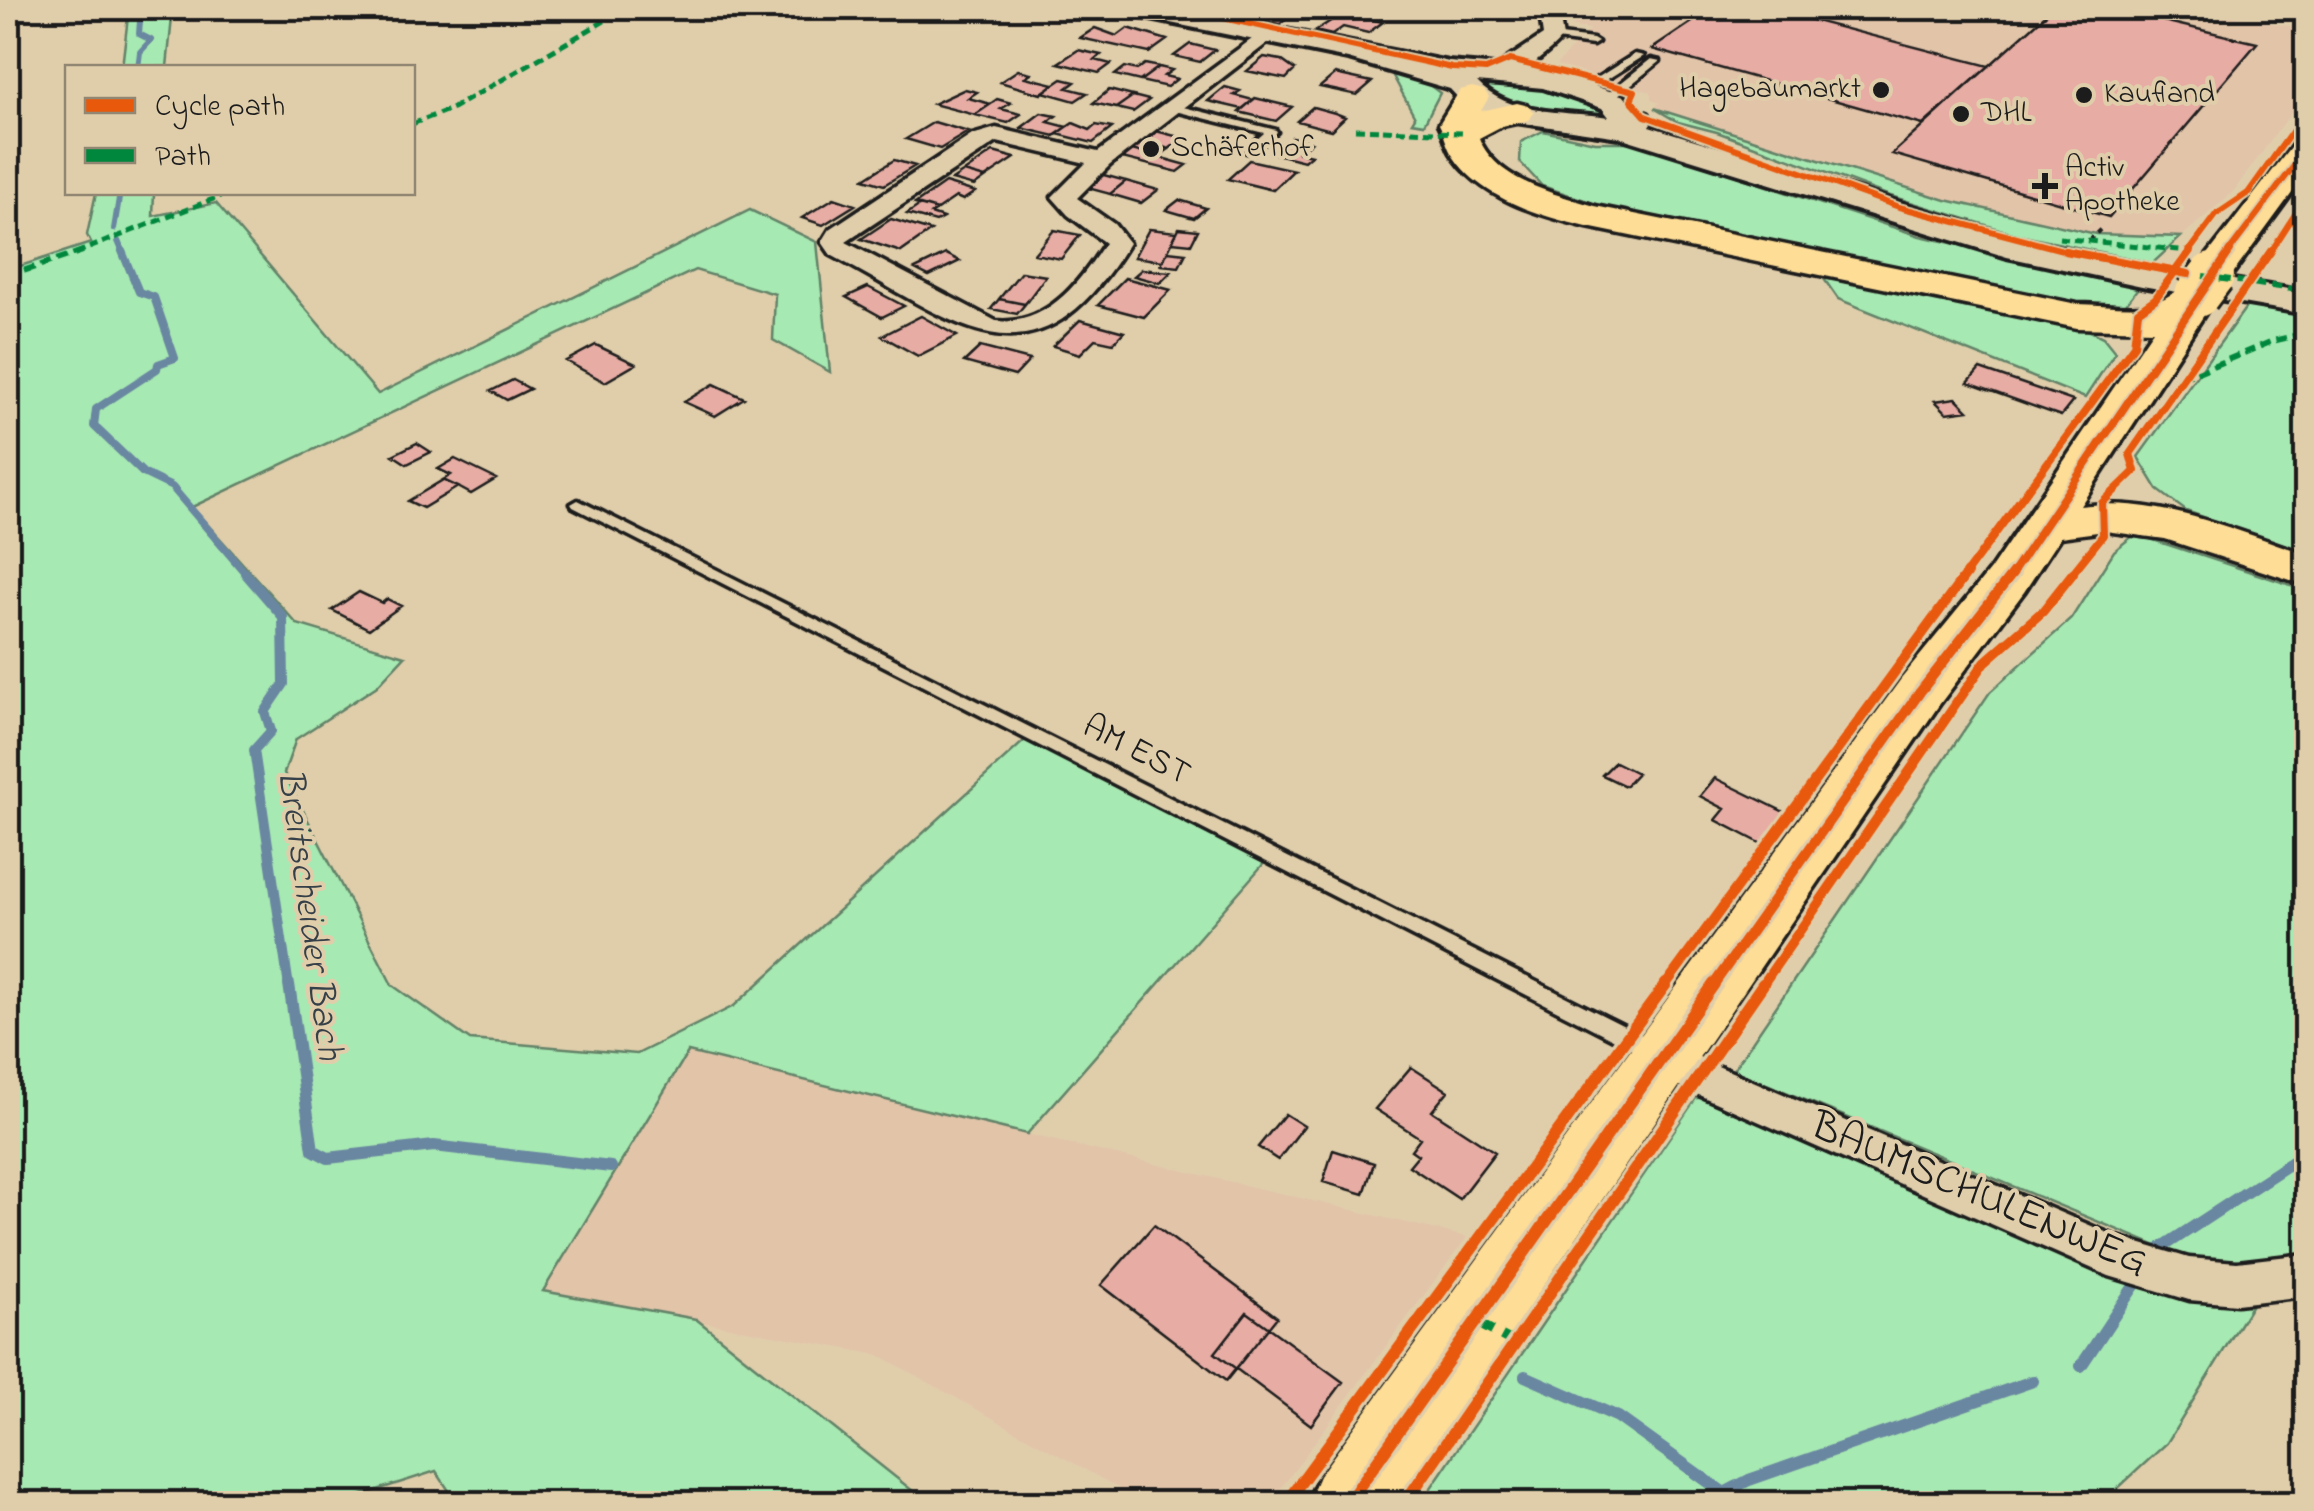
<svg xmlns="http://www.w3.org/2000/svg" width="2314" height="1511" font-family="'Indie Flower',sans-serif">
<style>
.built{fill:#e2c4a9}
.green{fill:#a7e9b2;stroke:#628267;stroke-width:2.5}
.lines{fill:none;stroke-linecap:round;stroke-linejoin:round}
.stream-far3{stroke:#6987a1;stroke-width:6}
.stream-far2{stroke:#6987a1;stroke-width:8}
.stream-far1{stroke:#6987a1;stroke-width:10}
.stream{stroke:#6987a1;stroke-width:12}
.building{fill:#e7ada4;stroke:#1c1c1c;stroke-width:2.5}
.lane-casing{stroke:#1c1c1c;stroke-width:7}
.street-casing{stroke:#1c1c1c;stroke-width:7}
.secondary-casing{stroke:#1c1c1c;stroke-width:8}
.primary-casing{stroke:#1c1c1c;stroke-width:7}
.path{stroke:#1c1c1c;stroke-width:4;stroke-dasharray:5 5;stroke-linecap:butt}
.lane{fill:#e0ceab;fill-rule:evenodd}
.street{fill:#e0ceab;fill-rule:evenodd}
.secondary{fill:#e0ceab;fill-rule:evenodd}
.primary{fill:#fedd96;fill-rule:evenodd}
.primary-bridge-casing{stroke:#1c1c1c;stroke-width:50;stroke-linecap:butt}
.primary-bridge{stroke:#fedd96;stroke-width:44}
.quiet-far2{stroke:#00873e;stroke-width:5;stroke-dasharray:9 5;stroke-linecap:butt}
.quiet-far1{stroke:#00873e;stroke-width:6;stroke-dasharray:11 6;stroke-linecap:butt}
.quiet{stroke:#00873e;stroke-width:10;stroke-dasharray:19 10;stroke-linecap:butt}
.cycleway-far3-casing{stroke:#e0ceab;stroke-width:10}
.cycleway-far2-casing{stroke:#e0ceab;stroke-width:12}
.cycleway-far1-casing{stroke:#e0ceab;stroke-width:16}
.cycleway-casing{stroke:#e0ceab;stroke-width:19}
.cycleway-far3{stroke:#e8590c;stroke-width:6}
.cycleway-far2{stroke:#e8590c;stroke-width:8}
.cycleway-far1{stroke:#e8590c;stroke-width:10}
.cycleway{stroke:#e8590c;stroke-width:12}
.poi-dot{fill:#1c1c1c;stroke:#e0ceab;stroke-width:4}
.labels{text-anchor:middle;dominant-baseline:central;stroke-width:8;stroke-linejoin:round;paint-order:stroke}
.far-poi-label{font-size:30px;fill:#1c1c1c;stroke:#e0ceab;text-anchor:start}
.street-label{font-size:35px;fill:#1c1c1c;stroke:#e0ceab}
.water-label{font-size:38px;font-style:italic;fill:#364048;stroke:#e0ceab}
.near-street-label{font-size:42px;fill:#1c1c1c;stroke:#e0ceab}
</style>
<rect width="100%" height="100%" fill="#e0ceab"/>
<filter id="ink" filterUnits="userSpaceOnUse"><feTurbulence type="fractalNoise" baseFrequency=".01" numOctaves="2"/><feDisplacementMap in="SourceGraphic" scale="20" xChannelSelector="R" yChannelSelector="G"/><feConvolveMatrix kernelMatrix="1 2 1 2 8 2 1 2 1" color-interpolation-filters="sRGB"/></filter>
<g filter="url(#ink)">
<path class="built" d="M 1565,8 L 2187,8 L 2306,29 L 2306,93 L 2233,192 L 2181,237 L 2096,234 L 1946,200 L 1654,108 L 1659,103 L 1651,99 L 1651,92 L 1556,65 L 1590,29 L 1574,27 Z
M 688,1052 L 1027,1134 L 1467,1237 L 1269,1504 L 1145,1503 L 879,1355 L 543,1292 L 438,1284 Z"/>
<path class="green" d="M 129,8 L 173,8 L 167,67 L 122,67 Z
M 1395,71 L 1424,81 L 1440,93 L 1424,124 L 1412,122 L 1415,117 L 1392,74 Z
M 1521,79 L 1596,101 L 1615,117 L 1578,119 L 1501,104 L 1474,85 L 1484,81 Z
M 1654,108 L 1946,200 L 2096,234 L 2181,237 L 2153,263 L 2019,235 L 1887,195 L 1717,132 L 1678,122 Z
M 1543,131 L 1595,142 L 1632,142 L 1920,236 L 2140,285 L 2123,308 L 2084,308 L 1609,208 L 1542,186 L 1520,162 L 1521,142 Z
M 96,193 L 154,193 L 153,216 L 216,203 L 378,394 L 750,210 L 817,242 L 830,372 L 773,340 L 775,294 L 695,270 L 192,507 L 297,624 L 405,656 L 377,686 L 296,739 L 284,773 L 392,985 L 470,1040 L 637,1054 L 734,1006 L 1025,740 L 1266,861 L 1027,1134 L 688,1052 L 543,1291 L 696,1319 L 928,1503 L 457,1503 L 436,1471 L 337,1503 L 8,1503 L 8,270 L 91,243 L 87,235 Z
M 1822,276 L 2086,329 L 2103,337 L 2115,352 L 2085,398 L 1838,299 Z
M 2249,303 L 2306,317 L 2306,553 L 2186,511 L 2158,490 L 2138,457 Z
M 2135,534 L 2306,590 L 2306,1258 L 2266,1263 L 2188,1259 L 1733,1070 L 1990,692 L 2071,619 L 2114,551 Z
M 1725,1097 L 2145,1284 L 2251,1306 L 2167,1443 L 2102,1503 L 1420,1504 L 1696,1098 Z"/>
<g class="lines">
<path class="stream-far3" d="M 138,68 L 140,52 L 151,40 L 139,34 L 141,8
M 114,229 L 120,192
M 118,241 L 123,253"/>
<path class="stream-far2" d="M 122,251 L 139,292 L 154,297 L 175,358 L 158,364 L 157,369 L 96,409 L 94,426 L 143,473 L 172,487 L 247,575"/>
<path class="stream-far1" d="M 245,573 L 283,617 L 284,684 L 265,712 L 271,731 L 254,750 L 289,987"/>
<path class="stream" d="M 289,984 L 313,1150 L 328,1158 L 434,1146 L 611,1167
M 2161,1248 L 2306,1153
M 2081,1366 L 2134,1286
M 1525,1376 L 1618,1417 L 1724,1493 L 1749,1480 L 2033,1381"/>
</g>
<path class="building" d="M 1241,8 L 1279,11 L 1283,8 L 1299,10 L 1280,24 L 1233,13 Z
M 1351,8 L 1369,8 L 1358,16 L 1383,22 L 1368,33 L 1343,27 L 1332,35 L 1315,31 Z
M 1713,8 L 1765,8 L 1989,66 L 1923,125 L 1652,49 Z
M 2053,8 L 2108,8 L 2257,43 L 2109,217 L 1892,154 Z
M 1095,28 L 1117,36 L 1128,28 L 1167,40 L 1149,53 L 1080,38 Z
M 1190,44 L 1215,50 L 1200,62 L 1174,56 Z
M 1078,50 L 1101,55 L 1095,60 L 1111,64 L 1099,73 L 1058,63 Z
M 1264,57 L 1281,60 L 1295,70 L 1286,79 L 1247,71 Z
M 1145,64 L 1159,67 L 1140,81 L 1115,75 L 1125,67 L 1137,70 Z
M 1159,67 L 1172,70 L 1164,76 L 1177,79 L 1167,87 L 1140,81 Z
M 1018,70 L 1031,73 L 1025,77 L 1054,84 L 1041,94 L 1000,82 Z
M 1335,74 L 1372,82 L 1357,95 L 1320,87 Z
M 1062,79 L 1075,82 L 1067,88 L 1087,93 L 1075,101 L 1043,92 Z
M 1225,87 L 1240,91 L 1234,95 L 1253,100 L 1242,109 L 1208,101 Z
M 965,89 L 977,92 L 968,98 L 991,104 L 975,115 L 933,104 Z
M 1109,90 L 1133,96 L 1116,108 L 1093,103 Z
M 1133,96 L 1149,100 L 1133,112 L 1116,108 Z
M 1255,98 L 1292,107 L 1276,121 L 1239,112 Z
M 997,99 L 1011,103 L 1001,109 L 1021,114 L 1008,123 L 975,115 Z
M 1313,107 L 1335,113 L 1345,117 L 1331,130 L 1297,121 Z
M 1041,113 L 1056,116 L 1048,122 L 1067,127 L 1055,136 L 1021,128 Z
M 934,122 L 968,132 L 940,149 L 906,139 Z
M 1073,123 L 1090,130 L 1096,125 L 1112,128 L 1093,143 L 1057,134 Z
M 1156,131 L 1183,138 L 1169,149 L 1144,141 Z
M 1292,137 L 1311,142 L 1299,152 L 1311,155 L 1304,161 L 1276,154 Z
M 1144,141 L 1151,144 L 1169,149 L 1158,157 L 1132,150 Z
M 1132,150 L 1158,157 L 1187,165 L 1178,172 L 1122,158 Z
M 993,152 L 1015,158 L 985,178 L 964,172 Z
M 894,160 L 915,166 L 884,185 L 864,179 Z
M 1249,160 L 1294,170 L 1273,190 L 1228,179 Z
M 964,172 L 985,178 L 974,186 L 952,180 Z
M 1100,174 L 1126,181 L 1110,194 L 1084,187 Z
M 1126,181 L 1158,190 L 1141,203 L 1110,194 Z
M 945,183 L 975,192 L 963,200 L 956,197 L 937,210 L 915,204 Z
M 834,198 L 855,205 L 823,225 L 802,218 Z
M 1179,200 L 1206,208 L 1194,218 L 1166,210 Z
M 920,205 L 937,210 L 931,214 L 943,218 L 936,222 L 907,214 Z
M 891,219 L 931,231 L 901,252 L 861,239 Z
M 1179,228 L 1198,230 L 1191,244 L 1172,242 Z
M 1149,229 L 1177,232 L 1163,261 L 1134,257 Z
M 1054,230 L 1080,235 L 1061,259 L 1034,254 Z
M 1168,251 L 1186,253 L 1179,267 L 1161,265 Z
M 946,254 L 960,261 L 929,276 L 915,269 Z
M 1142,269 L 1158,271 L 1171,272 L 1160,283 L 1134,276 Z
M 1021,272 L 1046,276 L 1025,304 L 999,299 Z
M 1125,278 L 1171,290 L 1144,317 L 1098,305 Z
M 868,287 L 904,306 L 882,317 L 846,297 Z
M 999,299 L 1025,304 L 1017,314 L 991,309 Z
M 921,316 L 957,336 L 918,356 L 882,336 Z
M 1080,320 L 1124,332 L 1113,343 L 1095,339 L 1080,354 L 1053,346 Z
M 596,345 L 636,364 L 605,382 L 566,361 Z
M 980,347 L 1030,360 L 1015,376 L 964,362 Z
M 1980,369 L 2073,401 L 2061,416 L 1968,383 Z
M 513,380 L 530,389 L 507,400 L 491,391 Z
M 714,384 L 744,398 L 715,416 L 684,402 Z
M 1956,398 L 1968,410 L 1947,413 L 1935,401 Z
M 417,443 L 431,452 L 407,464 L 393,455 Z
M 455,459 L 496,479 L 471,494 L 458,487 L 443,480 L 451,475 L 438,469 Z
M 443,480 L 458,487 L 423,508 L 408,501 Z
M 359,592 L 382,603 L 387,599 L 401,606 L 369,629 L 332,610 Z
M 1615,762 L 1637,773 L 1625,786 L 1602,775 Z
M 1715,778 L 1786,813 L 1762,844 L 1716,820 L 1725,809 L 1700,796 Z
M 1411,1067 L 1448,1091 L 1432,1111 L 1495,1152 L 1459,1199 L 1409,1166 L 1418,1155 L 1411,1150 L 1420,1138 L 1375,1109 Z
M 1285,1114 L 1304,1126 L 1278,1160 L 1258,1147 Z
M 1333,1150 L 1374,1163 L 1364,1194 L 1323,1182 Z
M 1154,1225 L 1277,1317 L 1226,1381 L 1101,1285 Z
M 1247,1312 L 1343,1382 L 1311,1425 L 1215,1353 Z"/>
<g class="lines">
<g class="lane-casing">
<path id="lane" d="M 1553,34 L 1593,39 L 1598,42 L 1593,45 L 1549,39 L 1549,35 Z
M 1635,54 L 1644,56 L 1587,92 L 1578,90 Z
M 1651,59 L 1660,61 L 1617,96 L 1617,104 L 1609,104 L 1608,93 Z
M 1171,104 L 1276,130 L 1277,132 L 1255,152 L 1247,152 L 1247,148 L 1264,133 L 1167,109 L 1167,105 Z
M 578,500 L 1662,1045 L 1665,1051 L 1662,1057 L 1655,1060 L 1648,1057 L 573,507 L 571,504 Z"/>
</g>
<g class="street-casing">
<path id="street" d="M 1539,8 L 1558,8 L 1563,37 C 1548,54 1515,82 1492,77 L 1489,73 L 1492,69 L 1543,35 Z
M 1267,28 L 1277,34 L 1274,38 L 1110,165 L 1077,198 L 1114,224 L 1129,243 C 1032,401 958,322 831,255 L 822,242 L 830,229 L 972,135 L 996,128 L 1098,152 ZM 997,142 L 1086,163 L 1052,197 L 1068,215 L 1105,243 C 1080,282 1047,326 996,321 L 846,242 Z
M 1664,1039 L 1713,1064 L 2115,1236 L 2189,1258 L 2237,1262 L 2306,1254 L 2306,1296 L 2237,1304 L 2189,1300 L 2109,1276 L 1683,1088 L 1649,1068 L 1643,1056 L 1649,1044 Z"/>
</g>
<g class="secondary-casing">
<path id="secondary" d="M 1122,8 L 1175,8 L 1448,62 L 1547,70 L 1624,96 L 1635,109 L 1648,114 L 1652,121 L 1649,126 L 2022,240 L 2142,265 L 2306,292 L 2306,314 L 2142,286 L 2007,257 L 1619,137 L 1502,120 L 1463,103 L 1450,89 L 1348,59 L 1136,16 ZM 1477,82 L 1543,88 L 1602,108 L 1609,117 C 1566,111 1508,116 1477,82 Z"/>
</g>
<g class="primary-casing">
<path id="primary" d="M 1472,87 L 1484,90 L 1489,97 L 1481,111 L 1517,103 L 1529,106 L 1534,113 L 1529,120 L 1502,126 L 1479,138 C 1496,181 1555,194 1595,206 L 2077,304 C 2098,304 2122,308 2143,306 C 2169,302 2182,279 2211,287 L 2217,295 L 2080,506 C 2158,496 2234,530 2306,554 L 2306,585 L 2165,539 L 2105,531 L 2060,537 L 2024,592 L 1939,705 L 1395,1504 L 1307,1504 L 1319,1476 L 1901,679 L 1990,570 L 2153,330 L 2077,328 L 1587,227 C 1539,215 1479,199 1451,153 C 1446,144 1444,133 1439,124 L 1460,90 Z
M 2306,140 L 2306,174 L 2226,283 L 2212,287 L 2198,283 L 2192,275 L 2198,267 L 2294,143 Z"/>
</g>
<path class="path" d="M 2089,240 L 2102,228"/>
<use href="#lane" class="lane"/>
<use href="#street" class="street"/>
<use href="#secondary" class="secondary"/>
<use href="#primary" class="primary"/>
<g class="primary-bridge-casing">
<path id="primary-bridge" d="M 2197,295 L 2212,275"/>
</g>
<use href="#primary-bridge" class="primary-bridge"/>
<path class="quiet-far2" d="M 412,124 L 453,108 L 627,8
M 1355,129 L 1462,133
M 2059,238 L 2189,251
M 76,253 L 231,192"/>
<path class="quiet-far1" d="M 8,276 L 83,251
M 2203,276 L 2306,291
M 2181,379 L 2273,341 L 2306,333"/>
<path class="quiet" d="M 1476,1322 L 1513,1342"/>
<g class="cycleway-far3-casing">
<path id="cycleway-far3" d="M 1177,8 L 1452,68 L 1486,70 L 1510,60 L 1635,91 L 1631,100 L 1645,116 L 1899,207 L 2074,253
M 2188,253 L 2217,214 L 2248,193 L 2306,112
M 2228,253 L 2306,150
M 2270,253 L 2306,197"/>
</g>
<g class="cycleway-far2-casing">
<path id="cycleway-far2" d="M 2065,251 L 2188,274
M 1965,575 L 2134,345 L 2138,311 L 2155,299 L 2190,251
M 2011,575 L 2230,251
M 2071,575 L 2103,535 L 2102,503 L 2135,471 L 2130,454 L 2271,251"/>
</g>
<g class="cycleway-far1-casing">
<path id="cycleway-far1" d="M 1664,987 L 1967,573
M 1712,987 L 1920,692 L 2013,573
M 1761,987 L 1985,662 L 2043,611 L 2073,573"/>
</g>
<g class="cycleway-casing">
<path id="cycleway" d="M 1285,1504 L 1666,984
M 1347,1504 L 1714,984
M 1404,1504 L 1763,984"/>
</g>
<use href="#cycleway-far3" class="cycleway-far3"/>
<use href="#cycleway-far2" class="cycleway-far2"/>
<use href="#cycleway-far1" class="cycleway-far1"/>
<use href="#cycleway" class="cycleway"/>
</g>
</g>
<g class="poi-dot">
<circle cx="1881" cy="90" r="10"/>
<circle cx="2084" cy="95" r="10"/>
<circle cx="1961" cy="114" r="10"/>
<circle cx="1151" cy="149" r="10"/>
<path d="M2040 171h10v10h10v10h-10v10h-10v-10h-10v-10h10z"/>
</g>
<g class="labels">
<g class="far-poi-label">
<text x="1861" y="90" text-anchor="end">Hagebaumarkt</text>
<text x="2104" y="95">Kaufland</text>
<text x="1981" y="114">DHL</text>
<text x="1171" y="149">Schäferhof</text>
<text x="2065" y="169">Activ<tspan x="2065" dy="34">Apotheke</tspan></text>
</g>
<g class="street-label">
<text transform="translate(1136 751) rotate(27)">AM EST</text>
</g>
<g class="water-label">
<text transform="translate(308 915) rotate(82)">Breitscheider Bach</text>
</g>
<g class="near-street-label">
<text transform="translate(1979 1195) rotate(23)">BAUMSCHULENWEG</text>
</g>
</g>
<rect width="2314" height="1511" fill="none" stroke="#e0ceab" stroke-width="40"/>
<rect x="20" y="20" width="2274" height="1471" fill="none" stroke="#1c1c1c" stroke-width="4" filter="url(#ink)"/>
<rect x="65" y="65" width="350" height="130" fill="#e0ceab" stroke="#928772" stroke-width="2.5"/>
<rect x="85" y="98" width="50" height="15" fill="#e8590c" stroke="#928772" stroke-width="2.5"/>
<text x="155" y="115" font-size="30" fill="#1c1c1c">Cycle path</text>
<rect x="85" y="148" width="50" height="15" fill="#00873e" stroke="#928772" stroke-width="2.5"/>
<text x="155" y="165" font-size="30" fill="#1c1c1c">Path</text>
</svg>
